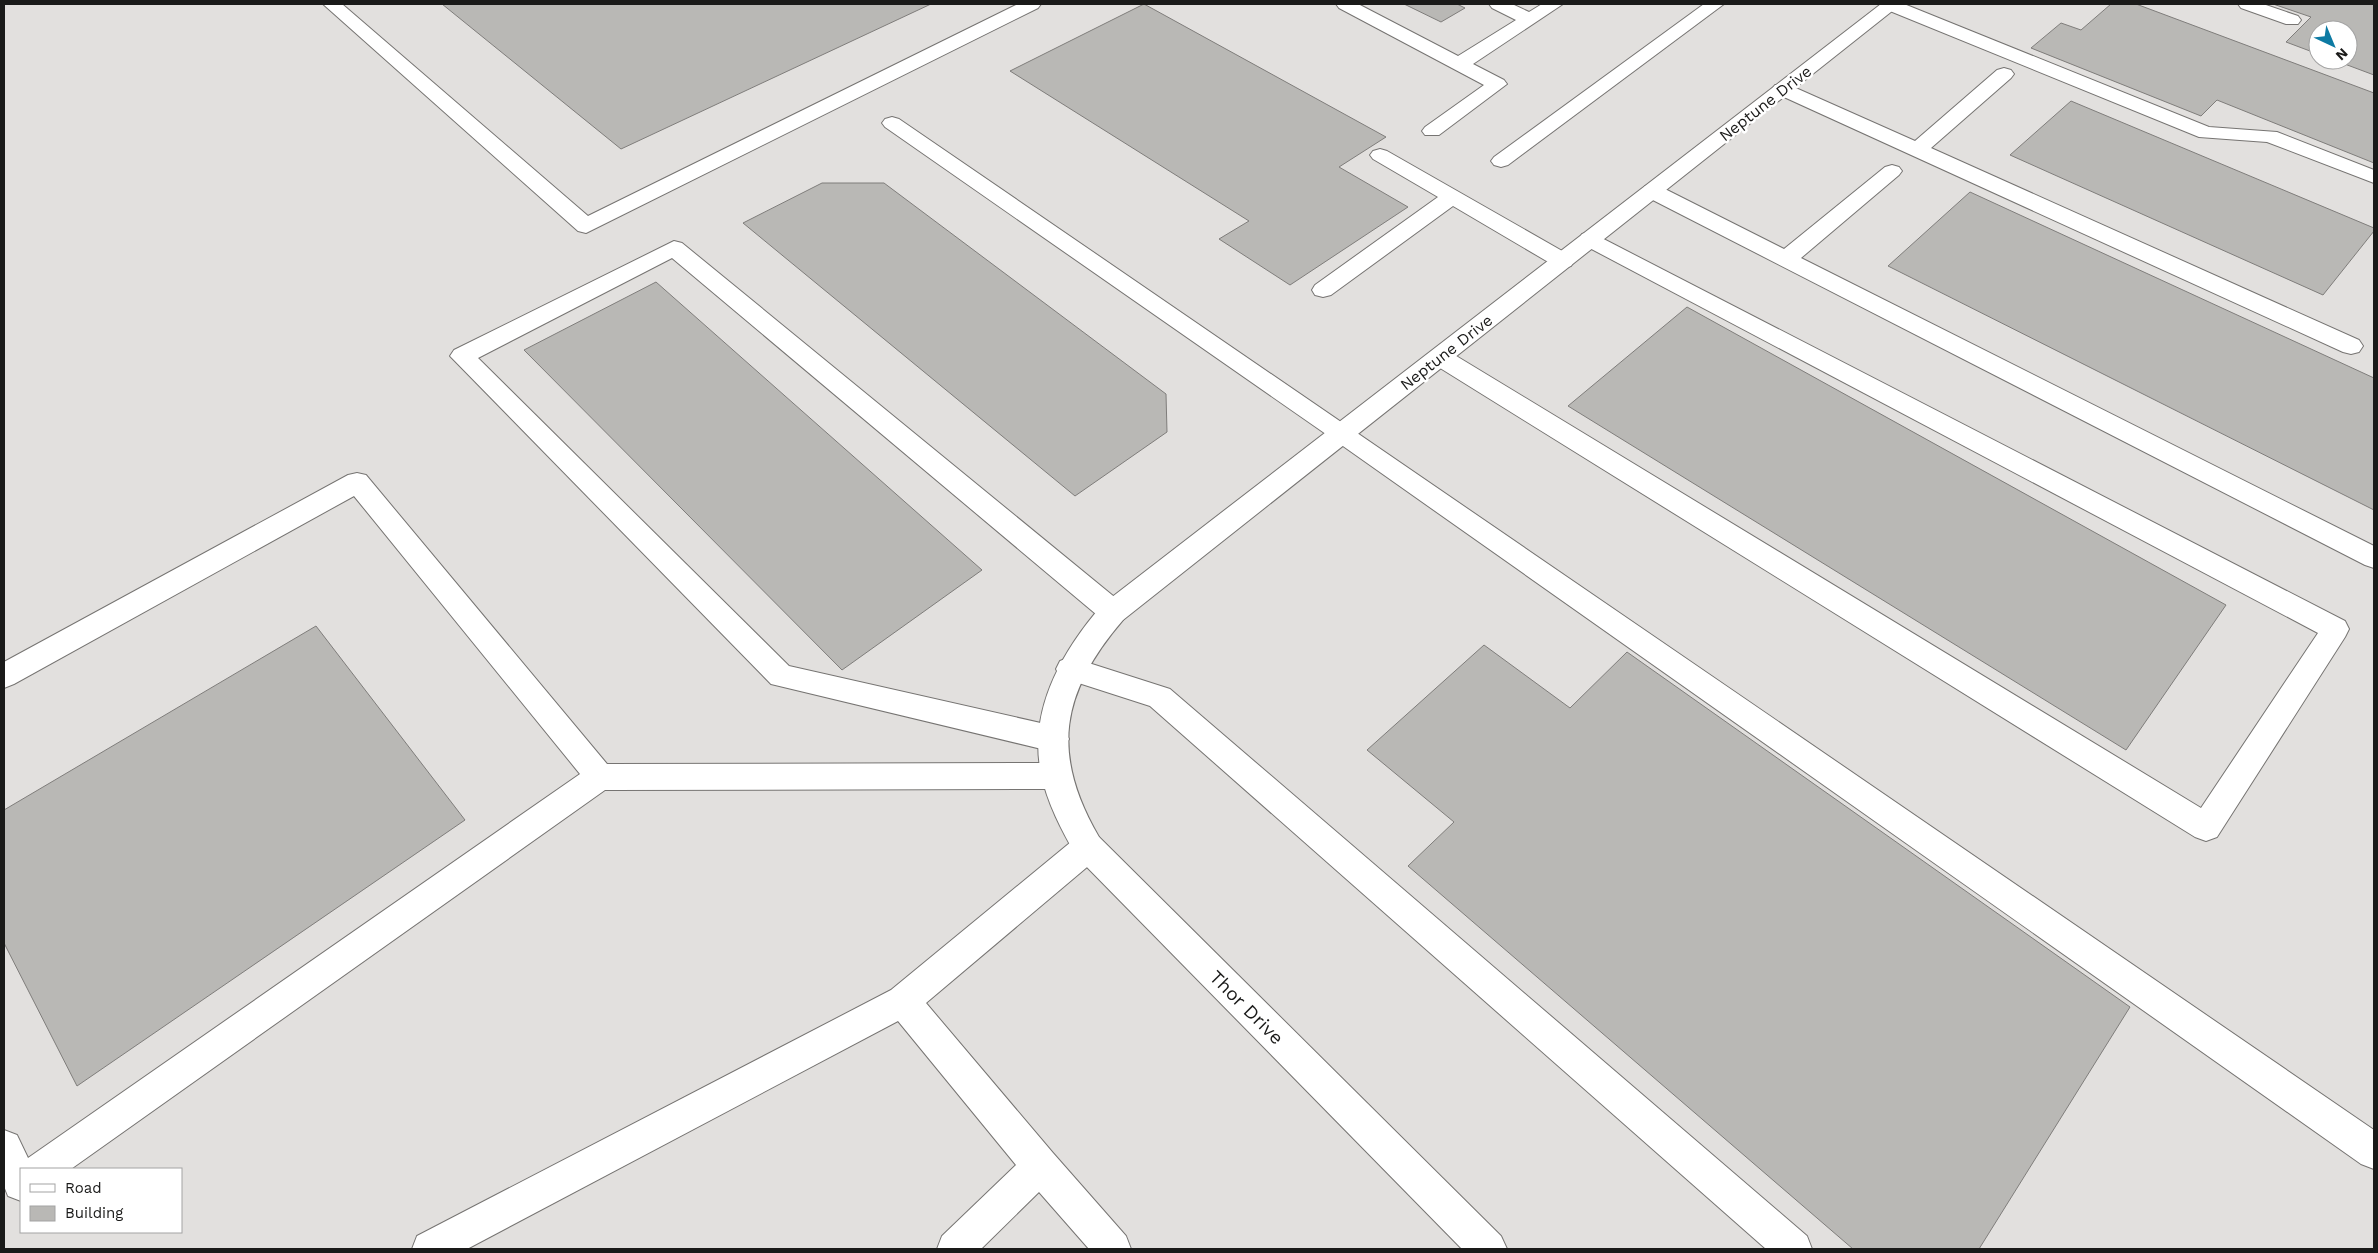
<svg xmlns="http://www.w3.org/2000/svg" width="2378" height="1253" font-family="'Work Sans',sans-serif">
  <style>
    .building { fill: #b9b8b5; stroke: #7f7d7b }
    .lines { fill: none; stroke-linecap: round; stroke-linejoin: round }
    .service-casing { stroke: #767472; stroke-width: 2 }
    .minor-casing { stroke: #767472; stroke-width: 2 }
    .service { fill: #fff; fill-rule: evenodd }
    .minor { fill: #fff; fill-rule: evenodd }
    .labels { text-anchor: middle; stroke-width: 5; stroke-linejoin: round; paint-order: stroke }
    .street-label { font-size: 16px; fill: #1a1a19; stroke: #fff }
    .near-street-label { font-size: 19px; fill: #1a1a19; stroke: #fff }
  </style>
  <rect width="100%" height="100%" fill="#e2e0de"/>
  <g class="building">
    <polygon points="442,4 931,4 621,149"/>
    <polygon points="1144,4 1386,137 1339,167 1408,207 1290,285 1219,239 1249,221 1010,71"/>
    <polygon points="1404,4 1457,4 1465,8 1441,22"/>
    <polygon points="2111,4 2136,4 2374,93 2374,163 2217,100 2201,116 2031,48 2061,23 2081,30"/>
    <polygon points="2273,4 2374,4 2374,75 2334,60 2348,60 2348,30 2318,30 2318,54 2286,42 2311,17"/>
    <polygon points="2071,101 2374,228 2374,231 2323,295 2010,155"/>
    <polygon points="822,183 884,183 1166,394 1167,432 1075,496 743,223"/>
    <polygon points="1970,192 2374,378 2374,510 1888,266"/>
    <polygon points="656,282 982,570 842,670 524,350"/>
    <polygon points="1687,307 2226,605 2126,750 1568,406"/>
    <polygon points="316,626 465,820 77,1086 4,943 4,810"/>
    <polygon points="1484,645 1570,708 1627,652 2130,1007 1979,1249 1853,1249 1408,866 1454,822 1367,750"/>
  </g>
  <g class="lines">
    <g class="service-casing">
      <g id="service">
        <polygon points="323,4 342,4 588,216 1018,4 1041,4 1038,8 586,233 578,231"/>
        <polygon points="1336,4 1358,4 1458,56 1516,20 1492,8 1489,4 1512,4 1529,12 1542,4 1563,4 1473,64 1504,80 1507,84 1439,135 1425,135 1422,131 1425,127 1484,85 1339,8"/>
        <polygon points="1704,4 1724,4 1508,165 1501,167 1494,165 1491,161 1494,157"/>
        <polygon points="1883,4 1904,4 2209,127 2277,132 2374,170 2374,183 2267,142 2199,137 1885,9"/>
        <polygon points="2238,4 2263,4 2298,16 2301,20 2298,24 2286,24 2241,8"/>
        <polygon points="2004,68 2011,70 2014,74 2011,78 1931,148 2359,340 2363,346 2359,352 2351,354 2343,352 1775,93 1772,89 1775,85 1789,85 1915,141 1997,70"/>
        <polygon points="892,117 899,119 2374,1130 2374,1169 2361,1164 1333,439 885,127 882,123 885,119"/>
        <polygon points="1380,149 1387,151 1571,256 1574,261 1571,266 1563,268 1555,266 1453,206 1331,295 1323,297 1315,295 1312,290 1315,285 1438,197 1373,159 1370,155 1373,151"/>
        <polygon points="1892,165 1899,167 1902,171 1899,175 1801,258 2374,546 2374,568 2365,565 1645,196 1642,191 1645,186 1652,185 1659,186 1784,249 1885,167"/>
        <polygon points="1590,232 2345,621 2349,629 2345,637 2217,837 2206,841 2195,837 1432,363 1428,357 1432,351 1440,349 1448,351 2201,808 2318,633 1582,244 1579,239 1582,234"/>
        <polygon points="674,241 682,243 1123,604 1127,612 1123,620 1113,623 1103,620 672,258 478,358 789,666 1054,726 1064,730 1069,739 1064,748 1054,752 771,684 450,356 454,350"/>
        <polygon points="357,473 366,475 607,764 1056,763 1067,767 1071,776 1067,785 1056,789 605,790 71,1169 21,1169 21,1201 8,1196 4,1186 4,1130 17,1135 28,1158 580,774 354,496 14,684 4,688 4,662 348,475"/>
        <polygon points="1070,657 1170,689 1807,1236 1812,1249 1766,1249 1150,706 1060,677 1056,669 1060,661"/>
        <polygon points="1088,833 1099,837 1103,847 1099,857 926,1003 1053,1153 1126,1236 1131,1249 1089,1249 1039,1192 981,1249 937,1249 942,1236 1016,1165 898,1021 467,1249 412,1249 417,1236 891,990 1077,837"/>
      </g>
    </g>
    <g class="minor-casing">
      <path id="minor" d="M1881 4H1901L1123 620C1061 692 1050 753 1099 837L1501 1236 1507 1249H1462L1077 857C1062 831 1047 803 1041 773 1028 709 1063 650 1103 604Z"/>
    </g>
    <use href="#service" class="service"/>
    <use href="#minor" class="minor"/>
  </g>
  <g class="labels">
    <g class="street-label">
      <text transform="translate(1765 103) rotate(-38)" y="6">Neptune Drive</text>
      <text transform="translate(1446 352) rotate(-38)" y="6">Neptune Drive</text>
    </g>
    <g class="near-street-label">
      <text transform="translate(1247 1007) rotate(45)" y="7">Thor Drive</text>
    </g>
  </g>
  <rect width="2378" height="1253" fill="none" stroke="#1a1a19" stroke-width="10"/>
  <rect x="20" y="1168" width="162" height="65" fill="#ffffff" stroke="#a3a3a3"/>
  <rect x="30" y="1184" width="25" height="8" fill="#ffffff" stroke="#a3a3a3"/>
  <text x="65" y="1193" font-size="15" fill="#1a1a19">Road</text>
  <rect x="30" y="1206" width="25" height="15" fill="#b9b8b5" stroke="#a3a3a3"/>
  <text x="65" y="1218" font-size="15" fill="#1a1a19">Building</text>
  <g transform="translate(2333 45) rotate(136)"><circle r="24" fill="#ffffff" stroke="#a3a3a3"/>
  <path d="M0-4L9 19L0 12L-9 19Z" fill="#0d7aa3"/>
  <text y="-8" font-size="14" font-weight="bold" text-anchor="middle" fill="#1a1a19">N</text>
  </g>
</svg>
